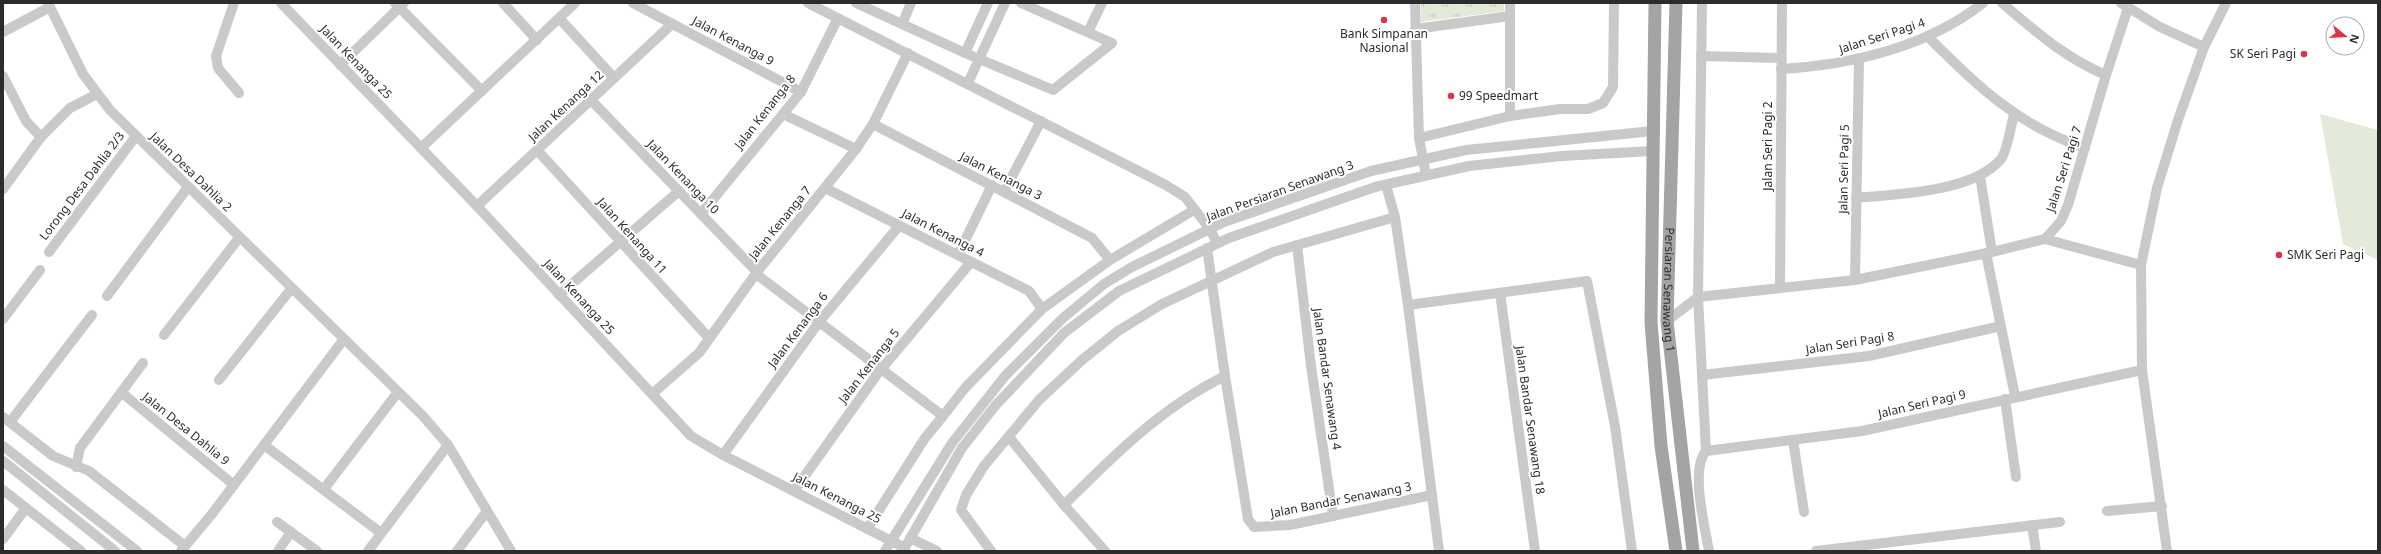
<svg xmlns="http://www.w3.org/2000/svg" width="2381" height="554" font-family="'Noto Sans',sans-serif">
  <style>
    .grass { fill: url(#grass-tufts) }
    .garden { fill: #e3eada }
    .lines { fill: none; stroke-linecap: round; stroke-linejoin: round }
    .minor { stroke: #c9c9c9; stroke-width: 10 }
    .major { stroke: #a4a4a4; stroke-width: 13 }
    .poi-dot { fill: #e13148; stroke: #fff; stroke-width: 1.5 }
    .labels { text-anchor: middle; stroke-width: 4; stroke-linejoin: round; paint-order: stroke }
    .poi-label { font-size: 12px; fill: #2c2c2c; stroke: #fff; text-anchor: start }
    .street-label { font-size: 12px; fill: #2c2c2c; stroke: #fff }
  </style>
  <defs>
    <pattern id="grass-tufts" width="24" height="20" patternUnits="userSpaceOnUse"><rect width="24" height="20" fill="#e3eada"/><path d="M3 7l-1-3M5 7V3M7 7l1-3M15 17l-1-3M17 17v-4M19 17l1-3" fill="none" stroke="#c3c9bb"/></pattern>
  </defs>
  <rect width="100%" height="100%" fill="#fff"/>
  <polygon class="grass" points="1421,3 1504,3 1504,11 1421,22"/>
  <polygon class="garden" points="2320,114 2378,130 2378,260 2343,244"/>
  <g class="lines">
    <g class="minor">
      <polyline points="48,3 83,74 110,110 423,416 448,445 511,551"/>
      <polyline points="234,3 216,56 218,68 239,93"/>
      <polyline points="281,3 477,206 691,436 723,455 905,548"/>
      <polyline points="395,3 482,91"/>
      <polyline points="503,3 537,40"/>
      <polyline points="633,3 801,92"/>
      <polyline points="808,3 1164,184 1185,197 1210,229 1217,243"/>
      <polyline points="856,3 965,53 1053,90 1112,43 1021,3"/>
      <polyline points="1415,3 1419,138 1426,175"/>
      <path d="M1702 3 1698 297 1706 451C1690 469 1705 527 1709 551"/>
      <path d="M2002 3C2035 31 2065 58 2106 75"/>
      <polyline points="2121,3 2160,27 2204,47"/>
      <polyline points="560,19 614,78"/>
      <polyline points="902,24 911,3"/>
      <polyline points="1415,29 1510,16"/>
      <polyline points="3,32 50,7"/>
      <polyline points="1088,32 1102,3"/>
      <path d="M1927 36C1977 85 2016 125 2085 148"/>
      <polyline points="965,53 988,3"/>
      <polyline points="1701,56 1781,58"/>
      <polyline points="340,65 404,3"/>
      <path d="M1781 69C1851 65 1927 47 1983 3"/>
      <polyline points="3,76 26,121 41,137"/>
      <polyline points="968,83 1005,3"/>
      <polyline points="591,100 757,272"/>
      <polyline points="783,114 856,149"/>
      <polyline points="1510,116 1510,3"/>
      <polyline points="873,124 1092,238 1110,260"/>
      <polyline points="1419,138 1510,116 1560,109 1588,109 1603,103 1613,87 1614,3"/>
      <polyline points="421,148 575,3"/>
      <polyline points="537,150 709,338"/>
      <polyline points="1980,176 1992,252"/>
      <polyline points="1386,185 1395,217 1408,305 1439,551"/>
      <polyline points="825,188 1029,291 1042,309"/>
      <polyline points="3,189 41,137 70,108 97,94"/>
      <polyline points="1004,192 1041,121"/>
      <path d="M1856 198C1897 194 1974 192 2001 159 2007 152 2011 125 2014 115"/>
      <polyline points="477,206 672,24"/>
      <polyline points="701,214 801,92 838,18"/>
      <polyline points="2045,239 2141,265"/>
      <polyline points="1297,245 1311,366 1333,516"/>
      <polyline points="1207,248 1225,376 1248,519 1254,527 1290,525 1432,495"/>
      <polyline points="49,252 136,136"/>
      <polyline points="1986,253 2015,396"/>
      <polyline points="958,255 992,185"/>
      <polyline points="756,274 943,416"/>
      <polyline points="1855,280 1859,58"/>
      <polyline points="1780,288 1782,3"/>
      <polyline points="1500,293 1535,551"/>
      <polyline points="559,295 679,191"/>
      <polyline points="107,296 188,187"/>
      <polyline points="1408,305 1587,281 1615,426 1632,551"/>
      <polyline points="3,319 40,270"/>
      <polyline points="1667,321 1698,297 1855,280 1992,252 2045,239 2061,221 2068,205 2106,75 2128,8"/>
      <polyline points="164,335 239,238"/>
      <polyline points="1702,375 1869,356 2001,326"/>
      <polyline points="219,380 291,289"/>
      <polyline points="121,392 234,485"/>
      <polyline points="652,394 699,353 757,272 856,149 873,124 908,53"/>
      <polyline points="2005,399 2016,477"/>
      <polyline points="3,417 53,456 89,471 185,546"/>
      <polyline points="10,422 92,315"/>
      <polyline points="1009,437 1064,505 1105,551"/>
      <polyline points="1793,440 1804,512"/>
      <polyline points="264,445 381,533"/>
      <polyline points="3,446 137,551"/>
      <polyline points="1706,451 1862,431 2142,370"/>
      <polyline points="723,455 819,322 899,226"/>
      <polyline points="3,461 115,551"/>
      <polyline points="76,467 80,448 143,363"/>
      <polyline points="324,489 398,392"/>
      <polyline points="3,490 81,551"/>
      <polyline points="794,491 878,373 971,262"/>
      <path d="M1064 505C1113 456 1162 407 1225 376"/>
      <polyline points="2107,511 2162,506"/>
      <polyline points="277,522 317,551"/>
      <polyline points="2032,525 2036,551"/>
      <polyline points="867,529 925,438 943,416 965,388 1042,309 1110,260 1194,210"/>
      <polyline points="910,538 937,551"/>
      <polyline points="3,539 26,508"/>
      <polyline points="181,551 212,514 344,339"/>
      <polyline points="278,551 291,532"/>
      <polyline points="368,551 448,445"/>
      <polyline points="457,551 487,511"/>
      <polyline points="885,551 952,443 1005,376 1063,318 1104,284 1132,267 1224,222 1371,171 1466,150 1653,131"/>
      <polyline points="903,551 962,448 995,406 1064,333 1119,291 1229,238 1375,187 1469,166 1562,156 1653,151"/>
      <polyline points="991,551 961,510 966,495 984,466 1039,400 1082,360 1118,331 1162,304 1273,252 1395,217"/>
      <polyline points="1816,551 2060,522"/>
      <polyline points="2167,551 2142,370 2141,265 2157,188 2178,120 2204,47 2226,3"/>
    </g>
    <g class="major">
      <polyline points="1655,3 1651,322 1661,446 1676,551"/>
      <path id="s1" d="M1676 3 1667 321 1693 551"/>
    </g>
  </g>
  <g class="poi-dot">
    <circle cx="1384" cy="20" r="4"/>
    <circle cx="2304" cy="54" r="4"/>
    <circle cx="1451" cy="96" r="4"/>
    <circle cx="2279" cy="255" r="4"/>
  </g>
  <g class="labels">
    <g class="poi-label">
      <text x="1384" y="38" text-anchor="middle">Bank Simpanan<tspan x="1384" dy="14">Nasional</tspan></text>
      <text x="2296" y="58" text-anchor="end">SK Seri Pagi</text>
      <text x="1459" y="100">99 Speedmart</text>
      <text x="2287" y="259">SMK Seri Pagi</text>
    </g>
    <g class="street-label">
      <text transform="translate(1882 36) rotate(-18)" y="4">Jalan Seri Pagi 4</text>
      <text transform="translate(733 41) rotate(28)" y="4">Jalan Kenanga 9</text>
      <text transform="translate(356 62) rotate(46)" y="4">Jalan Kenanga 25</text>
      <text transform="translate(566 106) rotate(-43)" y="4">Jalan Kenanga 12</text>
      <text transform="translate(765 112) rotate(-52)" y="4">Jalan Kenanga 8</text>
      <text transform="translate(1768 146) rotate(-90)" y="4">Jalan Seri Pagi 2</text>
      <text transform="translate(1844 169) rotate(-89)" y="4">Jalan Seri Pagi 5</text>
      <text transform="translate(2064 169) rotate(-72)" y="4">Jalan Seri Pagi 7</text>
      <text transform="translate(191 172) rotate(44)" y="4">Jalan Desa Dahlia 2</text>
      <text transform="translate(1001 176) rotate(27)" y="4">Jalan Kenanga 3</text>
      <text transform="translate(683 177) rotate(46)" y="4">Jalan Kenanga 10</text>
      <text transform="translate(82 186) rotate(-53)" y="4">Lorong Desa Dahlia 2/3</text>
      <text transform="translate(1280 191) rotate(-20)" y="4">Jalan Persiaran Senawang 3</text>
      <text transform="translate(780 223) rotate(-51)" y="4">Jalan Kenanga 7</text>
      <text transform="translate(943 233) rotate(27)" y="4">Jalan Kenanga 4</text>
      <text transform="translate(632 236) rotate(48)" y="4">Jalan Kenanga 11</text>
      <text dy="4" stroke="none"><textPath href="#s1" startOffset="287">Persiaran Senawang 1</textPath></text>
      <text transform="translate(579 297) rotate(47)" y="4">Jalan Kenanga 25</text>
      <text transform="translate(798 330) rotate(-53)" y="4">Jalan Kenanga 6</text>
      <text transform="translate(1850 343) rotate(-9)" y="4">Jalan Seri Pagi 8</text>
      <text transform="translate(869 366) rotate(-52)" y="4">Jalan Kenanga 5</text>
      <text transform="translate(1327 379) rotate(82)" y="4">Jalan Bandar Senawang 4</text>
      <text transform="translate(1922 404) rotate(-13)" y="4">Jalan Seri Pagi 9</text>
      <text transform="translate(1530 420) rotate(82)" y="4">Jalan Bandar Senawang 18</text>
      <text transform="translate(186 429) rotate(39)" y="4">Jalan Desa Dahlia 9</text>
      <text transform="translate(837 498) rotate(27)" y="4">Jalan Kenanga 25</text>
      <text transform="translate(1341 500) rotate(-11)" y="4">Jalan Bandar Senawang 3</text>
    </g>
  </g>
  <rect width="2381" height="554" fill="none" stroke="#2c2c2c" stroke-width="8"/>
  <g transform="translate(2345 36) rotate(108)"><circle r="19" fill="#ffffff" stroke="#ababab"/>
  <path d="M0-3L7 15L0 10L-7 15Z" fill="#e13148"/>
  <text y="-6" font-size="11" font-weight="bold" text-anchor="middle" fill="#2c2c2c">N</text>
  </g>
</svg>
